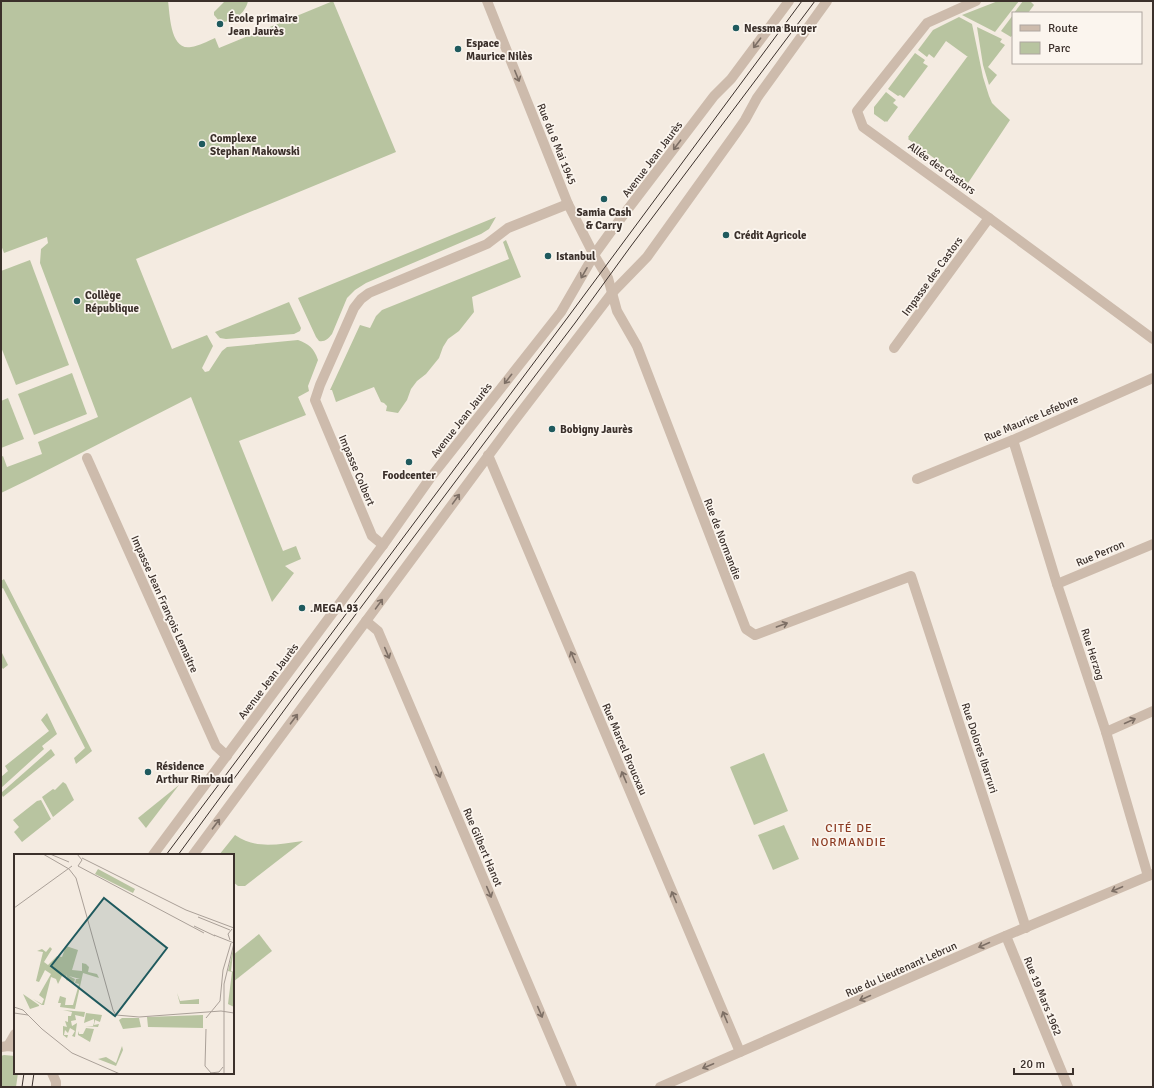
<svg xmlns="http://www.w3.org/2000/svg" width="1154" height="1088" font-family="Signika,sans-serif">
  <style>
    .green { fill: #b8c4a0 }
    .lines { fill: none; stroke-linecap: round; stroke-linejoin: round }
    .minor { stroke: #cdbbac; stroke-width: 10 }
    .tertiary { stroke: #cdbbac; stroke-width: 10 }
    .tram { stroke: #3b302b; stroke-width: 1 }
    .oneway { stroke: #7d6f65 }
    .poi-dot { fill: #1f5a5e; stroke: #fbf5ee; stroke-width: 1.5 }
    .labels { text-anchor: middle; stroke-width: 3.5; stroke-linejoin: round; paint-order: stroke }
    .poi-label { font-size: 11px; font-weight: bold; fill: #3b302b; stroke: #fbf5ee; text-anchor: start }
    .street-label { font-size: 11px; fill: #3b302b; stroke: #fbf5ee }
    .neighbourhood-label { font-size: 12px; letter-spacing: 1px; fill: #8c3b22; stroke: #fbf5ee }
    .inset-road { fill: none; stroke: #aaa098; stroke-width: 1 }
    .view { fill: #1f5a5e; fill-opacity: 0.15; stroke: #1f5a5e; stroke-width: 2 }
    .inset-edge { fill: none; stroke: #3b302b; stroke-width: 2 }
  </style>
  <rect width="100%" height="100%" fill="#f4ebe1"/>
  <g class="green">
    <path d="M1 1H168C170 14 170 51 191 47 199 46 208 41 215 38L219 48 333 1 396 152 136 259 172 349 207 335 213 346 202 368 205 372 209 371 222 351 227 347 298 340C309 344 314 348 318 360L308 386 309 391 298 397 306 415 239 441 283 551 296 546 301 559 285 566 294 573 272 602 191 397 30 479 1 493V457L3 456 7 467 42 454 38 442 98 417 40 263 41 249 48 243 47 237 4 253 1 245Z"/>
    <path d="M225 1H248C245 14 233 22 220 22L214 15V12Z"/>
    <polygon points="998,1 1019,1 995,32 962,15"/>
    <polygon points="1023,1 1030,1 1034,5 1028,13 1014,13"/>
    <polygon points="1013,15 1013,34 1011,37 1001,31"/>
    <polygon points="959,17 972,24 983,77 989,96 992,103 996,107 1010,120 968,183 908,139 909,138 908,137 967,57 968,57 946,41 934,58 929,54 927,57 918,50 933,30"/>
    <polygon points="977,27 1002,39 1000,42 1005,45 988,67 997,75 989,85 983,65"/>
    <polygon points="915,53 925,60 923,63 928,66 904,98 900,95 898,96 888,89"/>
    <polygon points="886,92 896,100 893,103 898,107 887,122 886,121 885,122 874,114 874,107"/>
    <path d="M496 217 489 229 481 234 366 283 355 290 347 298 332 334C328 339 325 342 319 341L316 337 298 298Z"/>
    <polygon points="506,240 521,277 472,297 474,312 459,331 448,339 443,347 439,358 426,374 417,381 411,389 407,400 398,413 386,411 387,406 384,403 381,402 374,387 336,402 332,390 330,390 360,325 370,328 376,316 382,310 509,259 503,242"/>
    <polygon points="30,260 69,365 16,385 1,347 1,271"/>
    <polygon points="289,302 301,328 300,331 294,334 226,339 220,338 215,332"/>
    <polygon points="72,373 87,414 34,435 18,394"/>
    <polygon points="8,398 24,439 1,448 1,401"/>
    <polygon points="4,579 92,751 76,764 74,758 85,748 3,588 1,589 1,581"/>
    <polygon points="1,651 8,665 3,669 1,666"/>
    <polygon points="47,713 57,734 42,746 44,749 1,788 1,777 8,771 5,766 49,731 41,720"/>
    <polygon points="51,749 55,755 3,797 1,793"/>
    <polygon points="764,753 788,811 754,825 730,767"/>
    <polygon points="63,782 66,784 74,800 53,817 42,797 53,789 55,790"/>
    <polygon points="179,785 146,828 138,818"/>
    <polygon points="37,801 41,800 51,819 22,842 14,832 19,827 13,820"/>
    <polygon points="784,825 799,859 773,870 758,835"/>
    <path d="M235 835C257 850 278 844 303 841L245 886H238L233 882V855H219Z"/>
    <polygon points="259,934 272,951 233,982 233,955"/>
    <polygon points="4,1055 15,1056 15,1073 18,1073 16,1087 1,1087 1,1056"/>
  </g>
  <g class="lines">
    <g class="minor">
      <polyline points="487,1 568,204 594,255 608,278 617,311 637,346 746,629 755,635 911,576 1026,928"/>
      <polyline points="976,1 927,23 857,111 863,127 989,218 1153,339"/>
      <polyline points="894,348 989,218"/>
      <polyline points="1013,440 1057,584 1106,732 1148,876"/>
      <polyline points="488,455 740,1052"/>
      <polyline points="87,458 216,746 227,756"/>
      <polyline points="917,479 1013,440 1153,378"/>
      <polyline points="383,545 372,536 315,400 320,385 354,308 361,299 369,293 487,244 508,228 568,204"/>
      <polyline points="1057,584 1153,544"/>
      <polyline points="366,621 378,631 572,1087"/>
      <polyline points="1106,732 1153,711"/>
      <polyline points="1006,936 1068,1087"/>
      <polyline points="660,1087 991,942 1153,874"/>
    </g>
    <g class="tertiary">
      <polyline points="153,855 383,545 431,477 561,312 594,255 612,230 714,96 731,79 789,1"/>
      <polyline points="193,855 511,425 612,293 647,257 736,133 745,120 757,98 827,1"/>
      <polyline points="8,1046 15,1034"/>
      <polyline points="1,1047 8,1046 15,1047"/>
      <polyline points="52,1073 56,1082 56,1087"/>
    </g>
    <g class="tram">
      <polyline points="166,855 568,317 802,1"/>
      <polyline points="178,855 299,690 485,442 575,323 631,246 815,1"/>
      <polyline points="22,1087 24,1073"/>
      <polyline points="32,1087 34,1073"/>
    </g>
  </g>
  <defs><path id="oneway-shaft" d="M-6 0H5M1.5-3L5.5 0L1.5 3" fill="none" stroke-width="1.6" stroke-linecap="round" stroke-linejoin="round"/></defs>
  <g class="oneway">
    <use href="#oneway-shaft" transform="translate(757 43) rotate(127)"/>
    <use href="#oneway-shaft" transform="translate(517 76) rotate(68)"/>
    <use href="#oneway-shaft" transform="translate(677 145) rotate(127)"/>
    <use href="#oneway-shaft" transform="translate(584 273) rotate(120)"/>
    <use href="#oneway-shaft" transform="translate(508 379) rotate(128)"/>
    <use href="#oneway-shaft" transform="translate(456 499) rotate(-54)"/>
    <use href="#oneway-shaft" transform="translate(379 604) rotate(-54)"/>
    <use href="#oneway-shaft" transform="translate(782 625) rotate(-20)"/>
    <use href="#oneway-shaft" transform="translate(387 653) rotate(67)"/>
    <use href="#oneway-shaft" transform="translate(573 657) rotate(-113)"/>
    <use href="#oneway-shaft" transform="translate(294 719) rotate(-53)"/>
    <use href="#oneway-shaft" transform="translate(1130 721) rotate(-24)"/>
    <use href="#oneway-shaft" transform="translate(438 772) rotate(67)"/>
    <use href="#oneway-shaft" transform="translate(624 777) rotate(-113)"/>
    <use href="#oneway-shaft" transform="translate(216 824) rotate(-53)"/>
    <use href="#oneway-shaft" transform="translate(1117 889) rotate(157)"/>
    <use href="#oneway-shaft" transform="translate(489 892) rotate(67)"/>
    <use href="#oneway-shaft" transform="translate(674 897) rotate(-113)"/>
    <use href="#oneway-shaft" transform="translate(984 945) rotate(156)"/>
    <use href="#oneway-shaft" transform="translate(865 998) rotate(156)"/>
    <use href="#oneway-shaft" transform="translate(540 1012) rotate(67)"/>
    <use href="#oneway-shaft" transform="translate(725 1017) rotate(-113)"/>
    <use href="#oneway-shaft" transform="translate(708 1066) rotate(157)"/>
  </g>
  <g class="poi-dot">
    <circle cx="220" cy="24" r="4"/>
    <circle cx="736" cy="28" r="4"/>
    <circle cx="458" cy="49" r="4"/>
    <circle cx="202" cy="144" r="4"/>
    <circle cx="604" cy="199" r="4"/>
    <circle cx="726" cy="235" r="4"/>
    <circle cx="548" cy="256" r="4"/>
    <circle cx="77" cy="301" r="4"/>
    <circle cx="552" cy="429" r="4"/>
    <circle cx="409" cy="462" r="4"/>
    <circle cx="302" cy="608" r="4"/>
    <circle cx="148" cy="772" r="4"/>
  </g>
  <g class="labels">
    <g class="poi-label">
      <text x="228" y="22">École primaire<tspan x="228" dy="13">Jean Jaurès</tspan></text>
      <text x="744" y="32">Nessma Burger</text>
      <text x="466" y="47">Espace<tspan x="466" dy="13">Maurice Nilès</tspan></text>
      <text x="210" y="142">Complexe<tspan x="210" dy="13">Stephan Makowski</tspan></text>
      <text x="604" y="216" text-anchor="middle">Samia Cash<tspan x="604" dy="13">&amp; Carry</tspan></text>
      <text x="734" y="239">Crédit Agricole</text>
      <text x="556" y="260">Istanbul</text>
      <text x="85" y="299">Collège<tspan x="85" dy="13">République</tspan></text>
      <text x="560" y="433">Bobigny Jaurès</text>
      <text x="409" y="479" text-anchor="middle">Foodcenter</text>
      <text x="310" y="612">.MEGA.93</text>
      <text x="156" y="770">Résidence<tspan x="156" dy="13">Arthur Rimbaud</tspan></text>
    </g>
    <g class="street-label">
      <text transform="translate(557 144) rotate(68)" y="4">Rue du 8 Mai 1945</text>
      <text transform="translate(652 159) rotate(-53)" y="4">Avenue Jean Jaurès</text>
      <text transform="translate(942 168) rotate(36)" y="4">Allée des Castors</text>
      <text transform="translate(932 276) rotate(-54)" y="4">Impasse des Castors</text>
      <text transform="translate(1031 418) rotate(-23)" y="4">Rue Maurice Lefebvre</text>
      <text transform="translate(461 420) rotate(-52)" y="4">Avenue Jean Jaurès</text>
      <text transform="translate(357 470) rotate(67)" y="4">Impasse Colbert</text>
      <text transform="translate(723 539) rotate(69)" y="4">Rue de Normandie</text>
      <text transform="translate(1100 553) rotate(-23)" y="4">Rue Perron</text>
      <text transform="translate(165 604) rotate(66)" y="4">Impasse Jean François Lemaitre</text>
      <text transform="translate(1093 654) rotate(72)" y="4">Rue Herzog</text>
      <text transform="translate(268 681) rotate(-53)" y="4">Avenue Jean Jaurès</text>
      <text transform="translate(980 748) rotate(72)" y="4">Rue Dolores Ibarruri</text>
      <text transform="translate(625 749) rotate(67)" y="4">Rue Marcel Broucxau</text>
      <text transform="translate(483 847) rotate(67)" y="4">Rue Gilbert Hanot</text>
      <text transform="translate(901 969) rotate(-24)" y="4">Rue du Lieutenant Lebrun</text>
      <text transform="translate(1043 996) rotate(68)" y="4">Rue 19 Mars 1962</text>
    </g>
    <g class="neighbourhood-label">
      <text x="849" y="832">CITÉ DE<tspan x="849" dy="14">NORMANDIE</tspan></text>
    </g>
  </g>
  <g transform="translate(14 854)">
    <rect width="220" height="220" fill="#f4ebe1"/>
    <path d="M84 15 121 35 119 39 81 20ZM220 91 217 117 220 118V153L214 150 218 118 214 117ZM52 92 64 96 58 116 68 117V109L72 110 75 113 74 118 83 120 85 124 69 119 61 155 46 153 47 149H44L46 142 52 144 51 151H59L65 130 61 129 62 125H66L55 122 61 125 60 129 52 126 53 120 52 123 48 122 44 130 42 125 37 123 30 151H28L19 145 28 150 30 145 25 141 37 120 31 116 25 128 22 127 29 98 23 97 28 95 32 98 36 93 38 95 30 108 34 111 43 102 48 103ZM163 139 166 147 185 145V150H166ZM9 140 25 151V152L16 155ZM49 156 71 158 70 163 61 161 62 166 57 167 58 172 63 169 61 183 58 182 61 177 56 174 54 179 51 176 50 181H54L53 184 49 181V172L53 173 51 167 54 168V162H57L58 158ZM72 159 88 161 86 168 81 166 80 171 85 170 84 173 71 172H79L80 169V165L70 169ZM189 161V174L134 173 133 163ZM108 164H125L127 173 109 175 105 166ZM72 174 80 175 76 188 64 181V177L65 180H69ZM108 192 109 196 102 212 84 205 92 203 102 209Z" fill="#b8c4a0"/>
    <path class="inset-road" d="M29 0 55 15 62 24 99 156 102 161 125 163 207 157 220 159M36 0 55 8M63 0 68 6 64 12M68 4 172 56 220 74M64 12 190 79M0 54 58 12M184 63 216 76M180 72 201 82M200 81 220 89M216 86 214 80 218 75M0 153 9 156 28 175 58 199 106 220M0 159 14 161M192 164 206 147 209 116 217 89M192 175 191 212 198 220M196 219 205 218 209 213M210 220V130L220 89"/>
    <path class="view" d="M90 44 153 94 101 162 37 112Z"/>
    <rect width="220" height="220" class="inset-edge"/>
  </g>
  <rect width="1154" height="1088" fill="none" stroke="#3b302b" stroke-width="4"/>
  <rect x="1012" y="12" width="130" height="52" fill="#fbf5ee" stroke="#aea6a0"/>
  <rect x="1020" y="25" width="20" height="6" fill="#cdbbac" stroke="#aea6a0"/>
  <text x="1048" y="32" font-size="12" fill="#3b302b">Route</text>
  <rect x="1020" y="42" width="20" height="12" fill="#b8c4a0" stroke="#aea6a0"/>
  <text x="1048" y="52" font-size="12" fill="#3b302b">Parc</text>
  <path d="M1014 1068v6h59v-6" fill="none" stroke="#3b302b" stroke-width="2"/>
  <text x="1020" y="1068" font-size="12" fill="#3b302b" stroke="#fbf5ee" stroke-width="3" paint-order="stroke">20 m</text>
</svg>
